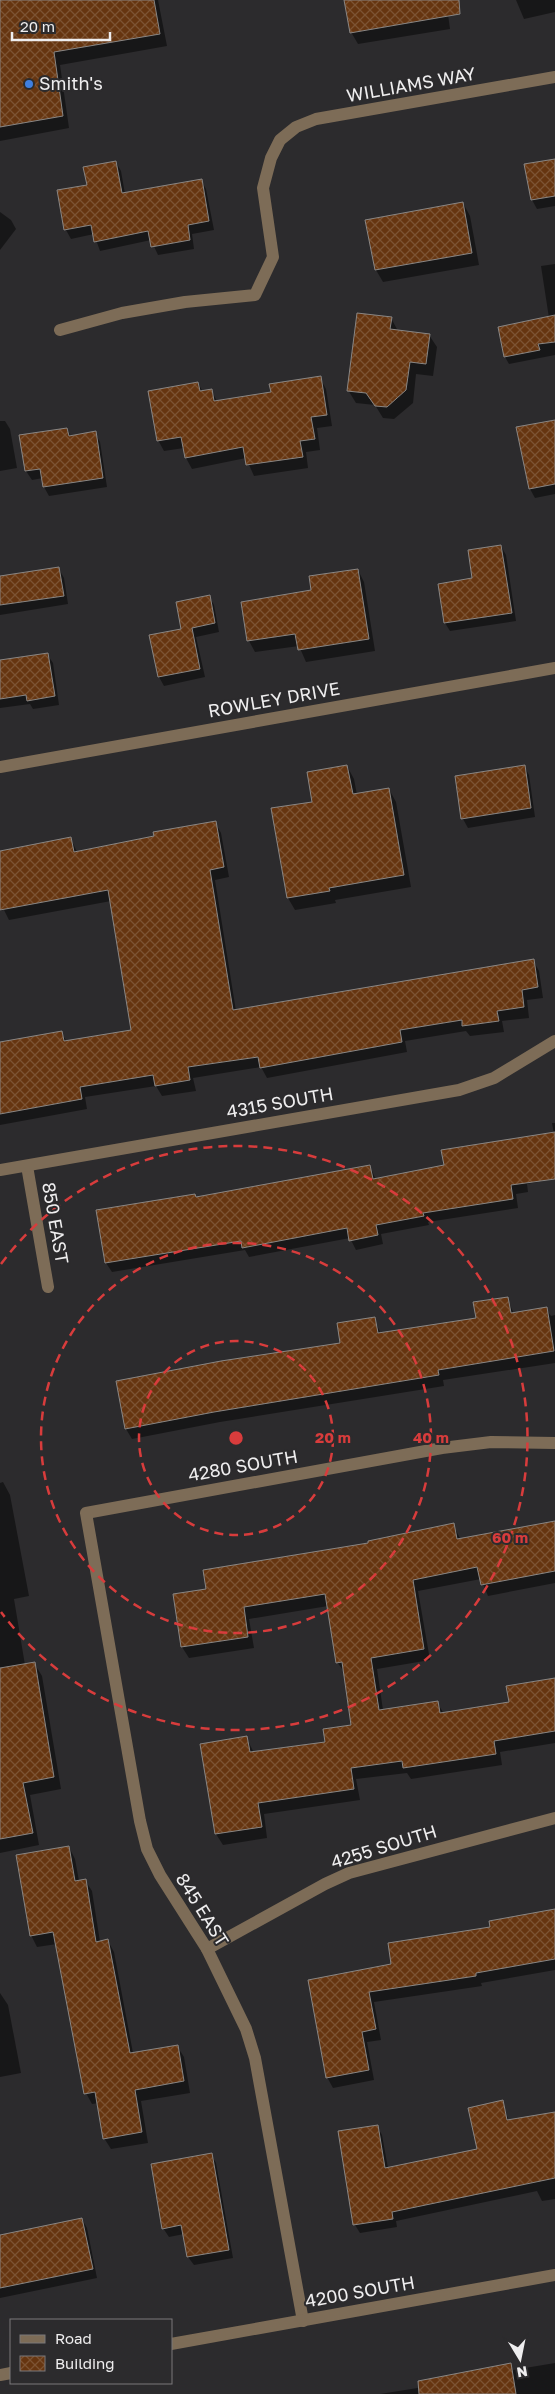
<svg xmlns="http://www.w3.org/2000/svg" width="555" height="2394" font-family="'Golos Text',sans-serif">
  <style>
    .shadow { fill: #0007 }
    .building { fill: url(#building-cross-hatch); stroke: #898684 }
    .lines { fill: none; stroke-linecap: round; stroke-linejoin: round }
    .street { stroke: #7d6c57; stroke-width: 12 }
    .ring { fill: none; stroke: #d83c3c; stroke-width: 2.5; stroke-dasharray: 9 6 }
    .shop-dot { fill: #3f7fe0; stroke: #2c2b2d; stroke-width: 2 }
    .labels { text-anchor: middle; stroke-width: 4; stroke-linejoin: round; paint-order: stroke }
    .poi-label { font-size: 18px; fill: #efeeef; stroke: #2c2b2d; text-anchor: start }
    .street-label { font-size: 18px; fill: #efeeef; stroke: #2c2b2d }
    .centre { fill: #d83c3c; stroke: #2c2b2d; stroke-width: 2.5 }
    .ring-label { font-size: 15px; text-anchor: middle; font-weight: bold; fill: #d83c3c; stroke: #2c2b2d; stroke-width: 4; stroke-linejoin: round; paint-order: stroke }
  </style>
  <defs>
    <pattern id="building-cross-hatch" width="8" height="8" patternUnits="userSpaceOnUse" patternTransform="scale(1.25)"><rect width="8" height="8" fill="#663510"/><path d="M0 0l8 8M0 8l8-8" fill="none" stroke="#7c5333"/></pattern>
  </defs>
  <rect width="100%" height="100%" fill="#2c2b2d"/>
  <g class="shadow">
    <polygon points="0,0 158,0 167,46 60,65 69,128 0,141"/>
    <polygon points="345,0 446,0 450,29 358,44 351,32"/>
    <polygon points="516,0 555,0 555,12 524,19"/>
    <polygon points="555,160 555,206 537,209 532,200 526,165"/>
    <polygon points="116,162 121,171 125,194 201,180 206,189 214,230 192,234 194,249 158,255 151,240 100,251 94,234 71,239 66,230 58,191 88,186"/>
    <polygon points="463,203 470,216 479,265 383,282 376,270"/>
    <polygon points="0,212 11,220 16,229 0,250"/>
    <polygon points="555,264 555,355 509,364 505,357 549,318 541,266"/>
    <polygon points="391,318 398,331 429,335 437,347 433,376 416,374 413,403 394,419 383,418 375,405 356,403 348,390"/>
    <polygon points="320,378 326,389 332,426 317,428 320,450 306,452 308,468 254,476 246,458 192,469 186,458 184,448 164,451 158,440 198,383 203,392 211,390 217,401 272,393"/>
    <polygon points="0,421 5,421 10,429 17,468 0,471"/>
    <polygon points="555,421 555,494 535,498 530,489 518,428"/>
    <polygon points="67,429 71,436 95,433 100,442 107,487 49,496 44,487 43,478 32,480 26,471"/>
    <polygon points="501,546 506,555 516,621 450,631 445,623 474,579"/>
    <polygon points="59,569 64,578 68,604 0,615 0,578"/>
    <polygon points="358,570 364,582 375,651 306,662 299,646 255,652 249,641 313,591"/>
    <polygon points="209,596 214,605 219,632 196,637 205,677 164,686 159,677 183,630"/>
    <polygon points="47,654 53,663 59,705 33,709 30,704 0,708 0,661"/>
    <polygon points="347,766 354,779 357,795 389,789 396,802 411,887 335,900 336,903 295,910 288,898 313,803"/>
    <polygon points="524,766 529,775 535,817 468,828 463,819"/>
    <polygon points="215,822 221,833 229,877 215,880 236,1011 533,960 539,971 543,998 527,1000 529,1018 502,1021 504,1032 470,1036 466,1031 405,1041 407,1052 267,1078 261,1067 193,1078 196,1091 162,1096 156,1086 85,1097 87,1109 0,1125 0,1043 61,1032 67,1042 132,1031 111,901 9,920 4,910 0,911 0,852 71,839 77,852 155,837"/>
    <polygon points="552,1123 555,1123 555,1179 527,1184 528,1192 516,1194 518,1208 428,1222 429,1225 381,1234 383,1244 356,1250 350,1238 249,1257 245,1250 112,1272 106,1263 98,1211 197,1198 370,1166 376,1180 445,1166 554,1134"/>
    <polygon points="507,1298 514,1314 546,1309 551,1316 555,1315 555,1363 443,1380 444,1386 220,1422 132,1439 126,1429 118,1382 341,1344 374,1319 381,1334 478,1319"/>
    <polygon points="3,1482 10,1495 29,1596 14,1599 25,1665 34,1663 42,1676 61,1789 30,1795 39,1845 0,1853 0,1483"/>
    <polygon points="555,1522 555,1583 488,1596 481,1579 418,1591 430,1660 377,1669 383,1710 437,1702 444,1714 511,1703 555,1679 555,1743 500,1752 502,1765 411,1779 407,1773 356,1779 360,1800 264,1814 267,1838 223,1845 216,1834 202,1745 246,1737 254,1753 326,1743 353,1726 345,1673 337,1662 328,1606 249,1619 254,1648 189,1658 182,1647 174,1595 207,1590 369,1544 453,1525 461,1540"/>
    <polygon points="69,1847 75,1859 79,1881 85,1880 92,1891 100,1942 108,1941 114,1952 133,2053 177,2046 184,2057 190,2093 141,2101 148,2143 111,2149 104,2138 99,2103 92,2104 86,2093 57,1944 37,1947 31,1935"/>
    <polygon points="555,1910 555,1970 481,1983 482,1986 374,2002 381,2040 367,2042 374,2080 333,2088 327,2077 309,1981 393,1965 492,1928"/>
    <polygon points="0,1993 8,2005 21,2073 0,2077"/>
    <polygon points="502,2102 509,2121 555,2113 555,2199 542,2201 537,2191 396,2221 397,2227 360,2233 355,2225 377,2126 382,2135 388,2168 478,2150"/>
    <polygon points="211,2154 216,2163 233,2258 194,2265 188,2257 184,2234 169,2237 163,2228"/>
    <polygon points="82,2219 87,2228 97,2278 0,2298 0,2236"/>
    <polygon points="555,2363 555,2394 380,2394 455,2382 510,2365 513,2370"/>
  </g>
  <g class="building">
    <polygon points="0,0 154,0 160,34 54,52 63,116 0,127"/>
    <polygon points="344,0 459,0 460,14 350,33"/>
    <polygon points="555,159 555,196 531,200 524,164"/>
    <polygon points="116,161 122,193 202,179 209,221 188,225 190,240 151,247 148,231 94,242 91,225 64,230 57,190 87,185 83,167"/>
    <polygon points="463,202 472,253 375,270 365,220"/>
    <polygon points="357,313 392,317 390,329 430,334 426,364 410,362 406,390 387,407 375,406 366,393 347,391"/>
    <polygon points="555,315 555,342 538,344 540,350 504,357 498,327"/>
    <polygon points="321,376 327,415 311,417 315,439 300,441 303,457 246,465 243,447 185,458 181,437 157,441 148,391 198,382 200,391 212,389 214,401 271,392 269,384"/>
    <polygon points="555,420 555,484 529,489 516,427"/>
    <polygon points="67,428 69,436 96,431 103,478 43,487 40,469 25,471 19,435"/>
    <polygon points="501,545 512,613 444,623 438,584 472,578 468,550"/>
    <polygon points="59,567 64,596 0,605 0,576"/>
    <polygon points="358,569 369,639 298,650 295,634 247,641 241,602 311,590 309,576"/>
    <polygon points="210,595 215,623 192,628 200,669 158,677 149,635 181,629 176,602"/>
    <polygon points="48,653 55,696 27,701 26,695 0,699 0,660"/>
    <polygon points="347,765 353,794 389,788 404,875 329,888 330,891 287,898 271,808 312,802 307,772"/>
    <polygon points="525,765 531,808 461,819 455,776"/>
    <polygon points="216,821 224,867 210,870 233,1010 534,959 538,987 522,990 524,1007 497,1011 499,1021 462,1026 462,1020 400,1030 402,1042 260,1068 258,1057 188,1067 190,1080 155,1086 153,1075 80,1087 82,1099 0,1114 0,1042 62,1031 64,1041 131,1030 108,890 0,910 0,851 71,837 74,852 154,836 153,832"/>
    <polygon points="555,1132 555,1179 511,1185 513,1199 423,1213 424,1216 376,1225 378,1235 349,1241 347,1228 242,1248 241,1241 105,1263 96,1210 195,1194 196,1197 370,1165 373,1179 444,1165 441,1150"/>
    <polygon points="508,1297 511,1313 547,1307 554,1351 438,1370 439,1375 214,1412 125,1429 116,1381 221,1361 340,1343 337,1323 375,1317 378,1333 476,1318 473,1302"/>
    <polygon points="555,1521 555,1571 481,1585 477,1567 413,1580 424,1649 371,1658 379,1710 438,1701 440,1713 509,1702 506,1686 555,1678 555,1731 494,1741 496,1754 403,1768 402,1761 351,1768 354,1789 258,1803 262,1827 215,1834 200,1744 247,1736 250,1752 325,1742 323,1729 351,1725 342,1662 336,1663 325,1594 244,1607 248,1637 181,1647 173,1594 206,1589 203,1570 368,1543 368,1541 454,1523 457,1539"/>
    <polygon points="35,1662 54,1777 23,1783 33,1833 0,1839 0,1668"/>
    <polygon points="69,1846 75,1881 86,1879 96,1942 108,1939 130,2053 178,2045 184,2081 135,2090 142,2132 103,2139 95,2092 84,2094 53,1932 30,1936 16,1855"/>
    <polygon points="555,1909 555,1959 476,1973 476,1976 369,1992 376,2029 362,2032 369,2070 326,2078 308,1980 391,1964 388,1943 490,1927 489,1921"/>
    <polygon points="503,2100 507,2120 555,2112 555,2178 392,2212 393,2219 353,2225 338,2131 378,2125 385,2168 477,2149 468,2108"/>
    <polygon points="212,2153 229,2250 187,2257 181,2225 162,2229 151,2164"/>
    <polygon points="82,2218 93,2269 0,2288 0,2235"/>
    <polygon points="511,2363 516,2394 419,2394 418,2381"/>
  </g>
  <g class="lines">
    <g class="street">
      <polyline points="60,330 122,313 185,302 255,295 273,257 263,188 271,158 280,140 296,127 316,119 555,77"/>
      <polyline points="0,767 555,668"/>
      <polyline points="27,1166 48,1287"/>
      <polyline points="0,1170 459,1090 494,1078 555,1041"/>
      <polyline points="207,1949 325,1884 349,1873 555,1818"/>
      <polyline points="303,2321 255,2058 246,2029 207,1949 160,1875 147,1849 140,1821 86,1513 442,1448 491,1442 555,1443"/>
      <polyline points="171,2344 555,2275"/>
      <polyline points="0,2375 11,2373"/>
    </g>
  </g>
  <g class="ring">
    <circle cx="236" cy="1438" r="97"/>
    <circle cx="236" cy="1438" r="195"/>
    <path d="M1 1264A292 292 0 1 1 1 1612"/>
  </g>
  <circle class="shop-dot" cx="29" cy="84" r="5"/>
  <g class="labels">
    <g class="poi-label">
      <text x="39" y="90">Smith's</text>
    </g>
    <g class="street-label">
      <text transform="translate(411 85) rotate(-10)" y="6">WILLIAMS WAY</text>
      <text transform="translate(274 700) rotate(-10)" y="6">ROWLEY DRIVE</text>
      <text transform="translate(280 1103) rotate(-10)" y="6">4315 SOUTH</text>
      <text transform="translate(55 1223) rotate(80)" y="6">850 EAST</text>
      <text transform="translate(243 1466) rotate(-10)" y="6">4280 SOUTH</text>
      <text transform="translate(384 1847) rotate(-17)" y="6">4255 SOUTH</text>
      <text transform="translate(202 1910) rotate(58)" y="6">845 EAST</text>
      <text transform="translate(360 2292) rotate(-10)" y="6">4200 SOUTH</text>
    </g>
  </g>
  <circle cx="236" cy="1438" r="8" class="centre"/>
  <g class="ring-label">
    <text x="333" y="1443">20 m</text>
    <text x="431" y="1443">40 m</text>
    <text x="510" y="1543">60 m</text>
  </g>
  <rect x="10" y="2319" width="162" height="65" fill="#2c2b2d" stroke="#7a797b"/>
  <rect x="20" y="2335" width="25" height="8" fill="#7d6c57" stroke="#7a797b"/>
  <text x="55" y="2344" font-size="15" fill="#efeeef">Road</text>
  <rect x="20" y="2356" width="25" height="15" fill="url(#building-cross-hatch)" stroke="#7a797b"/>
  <text x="55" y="2369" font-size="15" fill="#efeeef">Building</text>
  <g transform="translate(520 2359) rotate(170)" stroke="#2c2b2d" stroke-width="4" paint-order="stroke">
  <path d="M0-4L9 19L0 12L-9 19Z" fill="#efeeef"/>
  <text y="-8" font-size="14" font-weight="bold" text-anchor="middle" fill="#efeeef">N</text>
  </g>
  <path d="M12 32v8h98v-8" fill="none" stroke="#efeeef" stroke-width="2.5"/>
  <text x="20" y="32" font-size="15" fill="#efeeef" stroke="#2c2b2d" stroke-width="4" paint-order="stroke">20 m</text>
</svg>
